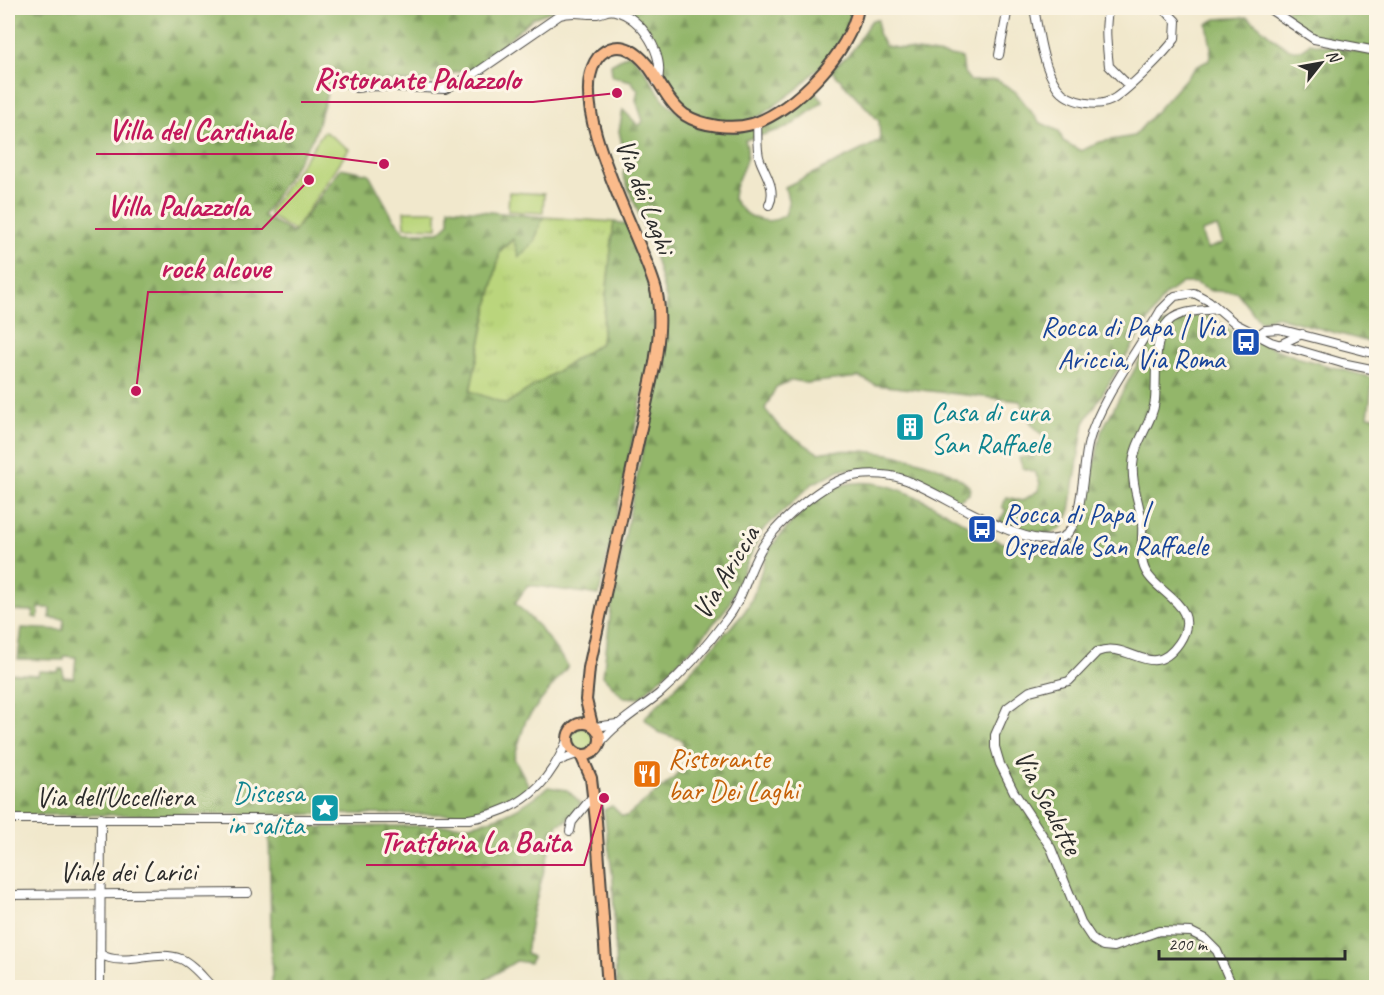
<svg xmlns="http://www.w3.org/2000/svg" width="1384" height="995" font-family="Caveat,sans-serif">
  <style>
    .grass { fill: url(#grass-tufts); stroke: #728053; stroke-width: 1.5 }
    .forest { fill: url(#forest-firs); stroke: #5f704b; stroke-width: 1.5; fill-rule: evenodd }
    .garden { fill: #bad57b; stroke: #728053; stroke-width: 1.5 }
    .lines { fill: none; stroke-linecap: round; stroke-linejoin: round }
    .minor-casing { stroke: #494743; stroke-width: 10 }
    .major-casing { stroke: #494743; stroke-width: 14 }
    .minor { stroke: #fff; stroke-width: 8 }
    .major { stroke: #fabb8b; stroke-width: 10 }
    .labels { text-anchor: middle; stroke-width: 6; stroke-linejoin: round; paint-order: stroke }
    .street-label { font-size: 28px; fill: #2b2b2b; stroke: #fcf5e5 }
    .transit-label { font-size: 28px; fill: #164399; stroke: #fcf5e5; text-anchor: end }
    .culture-label { font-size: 28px; fill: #0d838f; stroke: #fcf5e5; text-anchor: start }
    .food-label { font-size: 28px; fill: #c56008; stroke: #fcf5e5; text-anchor: start }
    .leader { fill: none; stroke: #c2185b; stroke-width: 2 }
    .callout-dot { fill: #c2185b; stroke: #fcf5e5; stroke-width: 2 }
    .callout-label { font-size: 30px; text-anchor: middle; font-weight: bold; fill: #c2185b; stroke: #fcf5e5; stroke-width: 6; stroke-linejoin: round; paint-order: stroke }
  </style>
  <defs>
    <pattern id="grass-tufts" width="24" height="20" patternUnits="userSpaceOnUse" patternTransform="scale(1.5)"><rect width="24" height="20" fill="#bad57b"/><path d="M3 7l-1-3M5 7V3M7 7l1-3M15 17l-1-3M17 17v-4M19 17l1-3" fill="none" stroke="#a0b76a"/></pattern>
    <pattern id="forest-firs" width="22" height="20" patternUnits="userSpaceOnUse" patternTransform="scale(1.5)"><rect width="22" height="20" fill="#93b66b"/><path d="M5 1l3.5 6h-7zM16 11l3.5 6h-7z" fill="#789458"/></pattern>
  </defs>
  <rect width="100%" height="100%" fill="#fcf5e5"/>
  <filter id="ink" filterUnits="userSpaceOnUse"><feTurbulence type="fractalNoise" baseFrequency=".0167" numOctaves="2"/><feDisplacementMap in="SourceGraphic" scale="12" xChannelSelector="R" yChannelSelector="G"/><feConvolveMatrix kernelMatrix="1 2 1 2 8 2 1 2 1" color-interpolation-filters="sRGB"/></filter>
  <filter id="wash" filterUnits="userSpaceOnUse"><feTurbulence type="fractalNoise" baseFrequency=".008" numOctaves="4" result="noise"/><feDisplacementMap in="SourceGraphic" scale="24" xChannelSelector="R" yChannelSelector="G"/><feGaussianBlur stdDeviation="1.35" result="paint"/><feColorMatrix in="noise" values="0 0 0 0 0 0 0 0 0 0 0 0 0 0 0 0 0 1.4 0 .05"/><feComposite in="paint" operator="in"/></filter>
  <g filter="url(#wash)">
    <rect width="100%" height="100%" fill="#f1e8cc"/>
    <g class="grass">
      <polygon points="543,217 614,222 601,343 506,404 470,392 500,251 514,239 519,256 534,242"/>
      <circle cx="584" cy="739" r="13"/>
    </g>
    <g class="forest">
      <path d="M8 8H559L533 18 472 70 455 72 436 83 361 80 342 73 331 81 314 136 263 216 293 233 341 168 369 174 392 216 405 232H439L449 223V208L543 217 534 242 519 257 513 239 500 251 470 391 506 404 601 343 614 222 628 224C644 270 659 295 653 346L599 595 528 585 515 603 539 627 568 666 526 720 514 758 530 788C510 802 494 810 469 814L8 815V673L38 675 39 671 58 672 59 669H63V677L74 678 76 657 64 656V660L18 659 22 628 63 630 64 619 50 618V608H39L38 618 33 617V611L8 610Z"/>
      <polygon points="626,8 853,8 855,10 836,51 797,89 762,115 746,121 729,121 715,120 685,110 669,87 650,30"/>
      <path d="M1289 8H1376V49C1352 44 1295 38 1284 13Z"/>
      <path d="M1247 17C1265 26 1292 67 1310 43L1376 55V344L1275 316 1260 322 1237 292 1211 291 1195 283H1182L1164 296 1084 423 1070 510 1063 526 1053 533 1044 534 999 522 1006 510 1002 507 1007 497 1022 501 1038 491 1040 483 1035 472 1023 468 1019 458 1035 455 1043 447 1044 437 1031 423 1020 401 876 385 859 377 808 383 792 380 776 387 765 409 781 429 818 453C859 445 939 457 970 487L969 494 956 502 924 482 889 471 841 469 812 484 761 532 728 606 694 647 639 698 623 697 603 676 612 600 658 374 667 302 651 243 623 175 626 162 619 131 623 110 639 126 643 121 636 100 638 90 631 81 612 76 611 64 629 54C648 67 654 93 671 107 700 132 739 140 773 121 791 111 806 92 821 78 831 68 847 59 855 47 861 38 864 29 872 20H878V33L885 46 962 58 964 72 970 81 997 80 1016 92 1039 122 1059 131 1063 141 1081 151 1100 142 1134 136 1196 67 1209 60 1211 48 1207 24 1216 19ZM832 71 879 121 880 141 785 187 789 204 785 215C766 228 745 217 733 199 733 177 754 162 745 140L789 127 819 105 823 101 813 90ZM1217 227 1223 243 1207 249 1201 232Z"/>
      <path d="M1191 316 1211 317 1235 333 1296 357 1373 378 1368 416 1376 417V987H616L613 880 604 810 612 806 622 816H627L675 777 686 760 682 740 658 732 644 718C670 694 693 669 717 642 726 631 739 621 747 608 757 593 760 570 768 553 775 538 813 499 827 491 915 446 1008 597 1079 540L1101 432 1158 326Z"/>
      <path d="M548 787 567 790 581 803 567 821 558 824 553 835 531 920 526 954 532 957 530 963 516 961 487 979 482 987H272L269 828 469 825C501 819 524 807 548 787Z"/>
    </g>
    <g class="garden">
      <polygon points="324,131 349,149 294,231 270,216 269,211"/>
      <polygon points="509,192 544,194 543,213 508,211"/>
      <polygon points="404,211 437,211 437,228 405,227"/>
    </g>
  </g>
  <g filter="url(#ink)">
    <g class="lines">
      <g class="minor-casing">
        <g id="minor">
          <path d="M1034 8C1039 33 1042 65 1057 87 1068 103 1100 109 1115 98 1131 87 1164 54 1175 39L1176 21 1163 8"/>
          <path d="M1109 8C1104 26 1107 47 1109 66L1128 85"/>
          <polyline points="1268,8 1314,39 1376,51"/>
          <polyline points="999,55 1008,8"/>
          <path d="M344 82 356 88 374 86 445 89 473 75 560 15C574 10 584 15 597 14 604 13 608 9 615 11 641 16 667 57 657 82"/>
          <path d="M757 122C758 134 756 150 760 160 765 174 777 189 769 205"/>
          <path d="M1217 309C1202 311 1181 310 1169 321 1152 337 1157 379 1155 400 1153 423 1134 441 1133 465 1131 484 1140 504 1142 523 1143 537 1140 550 1143 564 1150 594 1206 603 1179 643 1151 683 1130 639 1097 652L1069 681 1030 691 1007 708 995 735V747L1000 764 1014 792 1051 848 1081 922 1093 940 1103 946 1114 947 1159 931 1191 932 1205 939 1217 951 1233 988"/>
          <polyline points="1257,336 1265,330 1279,329 1376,354"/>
          <polyline points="1279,345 1302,334"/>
          <polyline points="595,727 617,724"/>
          <path d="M600 743C616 723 639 710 659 694 684 672 706 647 726 620 743 599 747 574 760 551 773 526 818 487 845 478 863 473 886 473 903 479 939 490 1032 558 1066 535 1084 518 1082 466 1089 441 1099 402 1140 347 1161 310L1175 296 1194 293 1209 301 1236 324 1271 342 1342 363 1376 370"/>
          <polyline points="560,760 577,754"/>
          <path d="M8 819H469C521 811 549 786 568 738"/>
          <polyline points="570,831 572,822 593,796"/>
          <polyline points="8,895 248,893"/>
          <path d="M100 954C125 969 156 948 181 959 193 964 203 978 213 988"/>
          <polyline points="100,988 101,818"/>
        </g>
      </g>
      <g class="major-casing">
        <g id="major">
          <circle cx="584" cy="739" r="16"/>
          <path d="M592 725 586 700 589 668 655 363C659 338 662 315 656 290 642 236 567 113 595 62 602 49 617 43 630 50 655 63 662 99 685 115 702 126 732 130 752 124 795 111 851 51 858 8"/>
          <polyline points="581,755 591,778 596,821 608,988"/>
        </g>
      </g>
      <use href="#minor" class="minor"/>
      <use href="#major" class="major"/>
    </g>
  </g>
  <defs>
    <g id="bus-square" transform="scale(1.5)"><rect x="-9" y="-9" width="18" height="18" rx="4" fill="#1a4fb4" stroke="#fcf5e5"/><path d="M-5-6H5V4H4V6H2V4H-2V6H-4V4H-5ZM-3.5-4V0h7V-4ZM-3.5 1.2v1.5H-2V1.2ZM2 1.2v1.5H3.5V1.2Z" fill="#fff"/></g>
    <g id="building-square" transform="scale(1.5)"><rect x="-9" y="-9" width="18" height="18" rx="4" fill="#0f9aa8" stroke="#fcf5e5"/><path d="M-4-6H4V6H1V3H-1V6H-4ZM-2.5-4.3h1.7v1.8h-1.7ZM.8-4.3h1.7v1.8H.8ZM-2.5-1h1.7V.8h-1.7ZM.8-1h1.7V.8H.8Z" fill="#fff"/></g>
    <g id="restaurant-square" transform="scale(1.5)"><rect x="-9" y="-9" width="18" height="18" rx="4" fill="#e8710a" stroke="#fcf5e5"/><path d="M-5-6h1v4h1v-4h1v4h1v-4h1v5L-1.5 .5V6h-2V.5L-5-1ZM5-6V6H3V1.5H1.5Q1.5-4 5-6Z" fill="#fff"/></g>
    <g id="sight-square" transform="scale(1.5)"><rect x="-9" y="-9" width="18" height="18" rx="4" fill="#0f9aa8" stroke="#fcf5e5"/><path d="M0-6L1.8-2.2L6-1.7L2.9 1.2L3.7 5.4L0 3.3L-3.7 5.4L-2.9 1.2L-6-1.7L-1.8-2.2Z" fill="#fff"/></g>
  </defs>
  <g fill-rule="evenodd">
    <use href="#bus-square" x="1246" y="342"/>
    <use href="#building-square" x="910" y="427"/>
    <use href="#bus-square" x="982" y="529"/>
    <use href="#restaurant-square" x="647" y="774"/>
    <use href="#sight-square" x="325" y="808"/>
  </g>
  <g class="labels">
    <g class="street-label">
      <text transform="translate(646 196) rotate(69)" y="10">Via dei Laghi</text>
      <text transform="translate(725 572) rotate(-59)" y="10">Via Ariccia</text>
      <text x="115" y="806">Via dell'Uccelliera</text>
      <text transform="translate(1049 802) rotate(62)" y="10">Via Scalette</text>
      <text x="128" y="881">Viale dei Larici</text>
    </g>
    <g class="transit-label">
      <text x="1225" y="336">Rocca di Papa | Via<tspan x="1225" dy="32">Ariccia, Via Roma</tspan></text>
      <text x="1003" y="523" text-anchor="start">Rocca di Papa |<tspan x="1003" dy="32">Ospedale San Raffaele</tspan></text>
    </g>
    <g class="culture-label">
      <text x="931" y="421">Casa di cura<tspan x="931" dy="32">San Raffaele</tspan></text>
      <text x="304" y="802" text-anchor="end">Discesa<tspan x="304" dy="32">in salita</tspan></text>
    </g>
    <g class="food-label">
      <text x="668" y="768">Ristorante<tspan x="668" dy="32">bar Dei Laghi</tspan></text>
    </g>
  </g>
  <path class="leader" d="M617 93L533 102H301M384 164L304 154H96M309 180L262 229H95M136 391L148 292H283M604 798L584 865H366"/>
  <g class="callout-dot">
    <circle cx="617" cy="93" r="6"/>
    <circle cx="384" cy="164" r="6"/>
    <circle cx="309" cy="180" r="6"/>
    <circle cx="136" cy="391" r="6"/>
    <circle cx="604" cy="798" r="6"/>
  </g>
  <g class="callout-label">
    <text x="417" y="89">Ristorante Palazzolo</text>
    <text x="200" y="140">Villa del Cardinale</text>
    <text x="178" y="216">Villa Palazzola</text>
    <text x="215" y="278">rock alcove</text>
    <text x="475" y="852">Trattoria La Baita</text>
  </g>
  <rect width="1384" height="995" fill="none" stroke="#fcf5e5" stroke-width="30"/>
  <g transform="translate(1321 63) rotate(59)" stroke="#fcf5e5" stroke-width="4.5" paint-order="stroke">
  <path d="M0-4.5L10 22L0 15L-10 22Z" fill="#2b2b2b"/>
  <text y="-9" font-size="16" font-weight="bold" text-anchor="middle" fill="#2b2b2b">N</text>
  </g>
  <path d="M1159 950v9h186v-9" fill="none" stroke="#2b2b2b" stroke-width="3"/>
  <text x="1168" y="950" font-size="18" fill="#2b2b2b" stroke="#fcf5e5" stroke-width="4.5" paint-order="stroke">200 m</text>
</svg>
